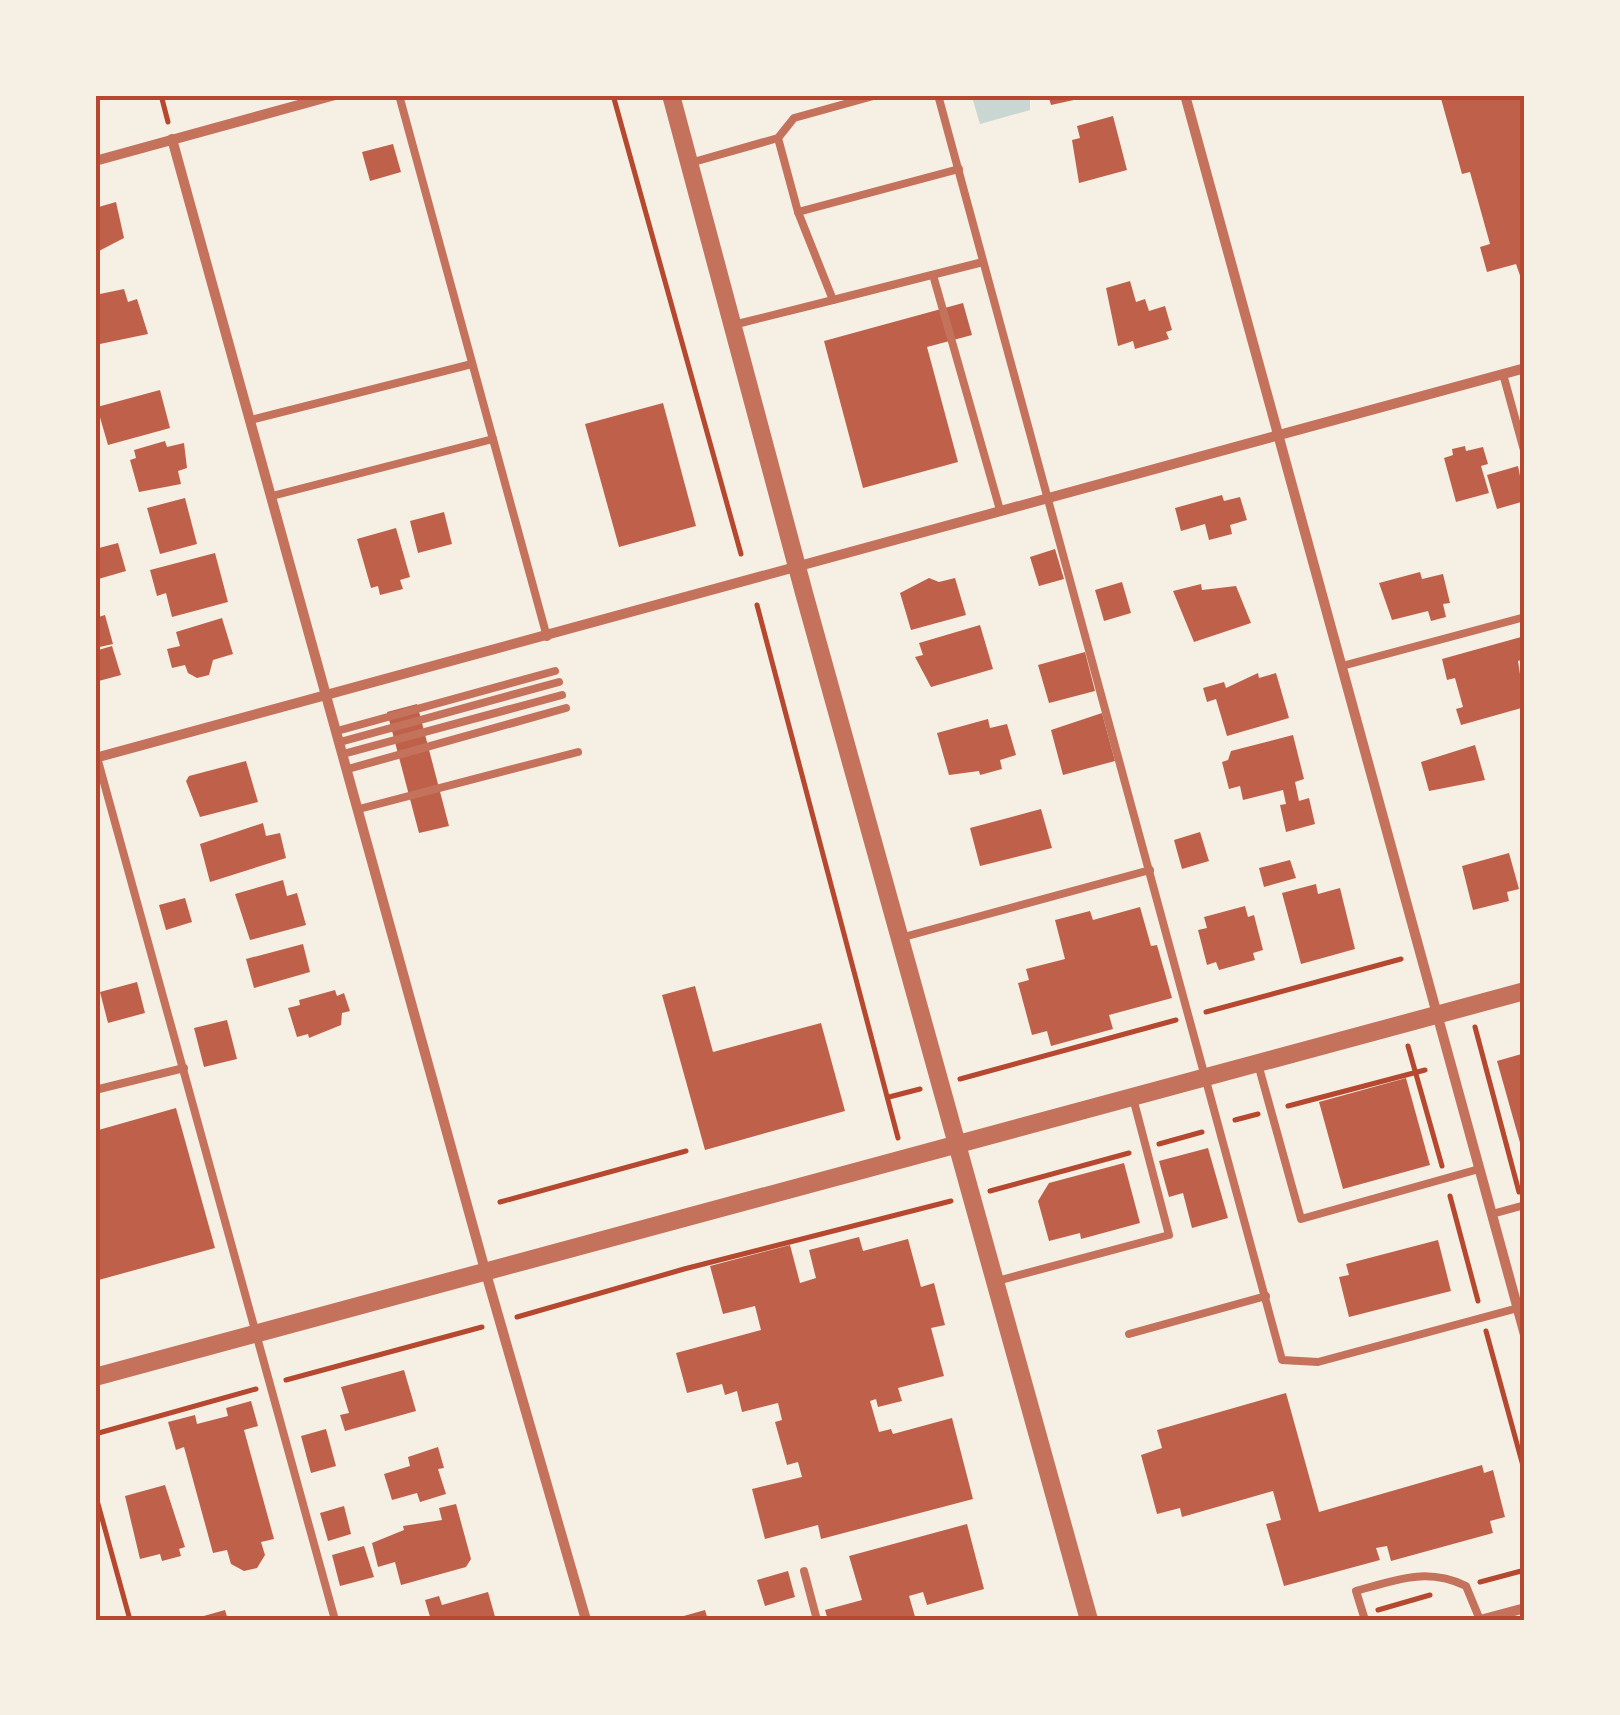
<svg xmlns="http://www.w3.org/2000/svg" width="1620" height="1715" font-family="Inter,sans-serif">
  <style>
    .water { fill: #c9d6d2 }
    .building { fill: #bf614a }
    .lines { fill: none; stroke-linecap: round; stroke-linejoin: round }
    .path { stroke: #b5482f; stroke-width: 5 }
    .service { stroke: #c5725c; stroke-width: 8 }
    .minor { stroke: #c5725c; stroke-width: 10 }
    .tertiary { stroke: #c5725c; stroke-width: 18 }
    .neatline { fill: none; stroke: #b5482f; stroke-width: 4 }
  </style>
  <rect width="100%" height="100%" fill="#f6efe4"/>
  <polygon class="water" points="981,95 1030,95 1030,110 980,124 972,97"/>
  <g class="building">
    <polygon points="1048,95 1091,95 1092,96 1051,105"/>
    <polygon points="1440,95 1525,95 1525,290 1516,264 1487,272 1480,247 1490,244 1470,172 1462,174"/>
    <polygon points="1113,116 1127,170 1079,183 1072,140 1080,138 1077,126"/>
    <polygon points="393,144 401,172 370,181 362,152"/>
    <polygon points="116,202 124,238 95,253 95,208"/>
    <polygon points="1130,281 1136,302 1145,299 1149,311 1165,306 1172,330 1166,332 1169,339 1135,349 1133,341 1118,346 1106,288"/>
    <polygon points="124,289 128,302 137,299 148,334 95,345 95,295"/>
    <polygon points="963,303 972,335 927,347 958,462 863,488 824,341"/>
    <polygon points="160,390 170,428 108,445 97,407"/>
    <polygon points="663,403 696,526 619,547 585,424"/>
    <polygon points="165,441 167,447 184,443 187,468 178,471 181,484 139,492 130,460 136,458 134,450"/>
    <polygon points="1465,446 1466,451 1483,447 1488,464 1481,466 1489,493 1456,502 1444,458 1453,455 1452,449"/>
    <polygon points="1518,466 1525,501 1497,509 1487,475"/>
    <polygon points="1222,495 1224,501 1240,497 1247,520 1230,525 1232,534 1209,540 1205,524 1181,531 1175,508"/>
    <polygon points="185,498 197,544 160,554 147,508"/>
    <polygon points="444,512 452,544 418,553 410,521"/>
    <polygon points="396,528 410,577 400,580 403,589 380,595 378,586 371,588 357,539"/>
    <polygon points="118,543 126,571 95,580 95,549"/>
    <polygon points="1055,549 1064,579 1039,586 1030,557"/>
    <polygon points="215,553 228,602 172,617 166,593 157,596 150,570"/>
    <polygon points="1420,572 1422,579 1443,574 1450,603 1443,604 1446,617 1431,621 1428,611 1392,620 1379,583"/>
    <polygon points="929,578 939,582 955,578 966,615 911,630 900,593"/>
    <polygon points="1122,582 1131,613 1104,621 1095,590"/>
    <polygon points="1201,584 1202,590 1236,586 1251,623 1194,642 1173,591"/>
    <polygon points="105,615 113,644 95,648 95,618"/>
    <polygon points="222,618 233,654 213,660 209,675 197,678 188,673 185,665 172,668 167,649 180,646 176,632"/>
    <polygon points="980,625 993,669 931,687 915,657 923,655 919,643"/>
    <polygon points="1521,637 1525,659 1518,661 1525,707 1461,725 1456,709 1463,707 1455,678 1447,680 1442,659"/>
    <polygon points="112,646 121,675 95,682 95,651"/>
    <polygon points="1085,652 1095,691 1049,703 1038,665"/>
    <polygon points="1258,673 1259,678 1276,673 1289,718 1227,736 1216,699 1207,702 1203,688 1224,682 1226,688"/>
    <polygon points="417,704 449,826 419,833 387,712"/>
    <polygon points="1102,713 1115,761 1063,775 1051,730"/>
    <polygon points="988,719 990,728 1007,724 1016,755 1000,760 1002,769 980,775 979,771 949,775 937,733"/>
    <polygon points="1293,735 1304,779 1295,782 1299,801 1309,798 1315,824 1286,832 1280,805 1286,804 1283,790 1243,800 1240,786 1229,789 1222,762 1228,760 1231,751"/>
    <polygon points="1475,745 1485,780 1429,791 1421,762"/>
    <polygon points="246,761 258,802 200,817 186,781 189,776"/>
    <polygon points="1041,809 1052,848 980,866 970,828"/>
    <polygon points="263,823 266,836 280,833 286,858 210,882 200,844"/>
    <polygon points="1200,832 1209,861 1182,869 1174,840"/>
    <polygon points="1509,853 1519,889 1507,892 1509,901 1473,910 1462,866"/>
    <polygon points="1290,860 1296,878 1264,887 1259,868"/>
    <polygon points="283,880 287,896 297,893 306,925 250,940 235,894"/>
    <polygon points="1316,884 1318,894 1340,888 1355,949 1301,964 1282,893"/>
    <polygon points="185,898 192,922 166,930 159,905"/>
    <polygon points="1245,906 1248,917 1254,915 1263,950 1253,953 1255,960 1219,970 1216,962 1207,965 1198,930 1207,928 1204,917"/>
    <polygon points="1140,907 1151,946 1157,945 1172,998 1109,1015 1113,1029 1051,1046 1047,1031 1032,1035 1018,983 1029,980 1026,969 1065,959 1055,920 1090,911 1093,920"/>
    <polygon points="303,944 310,972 254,988 246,959"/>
    <polygon points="137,982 145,1013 108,1023 100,992"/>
    <polygon points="695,986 713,1052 821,1023 845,1111 705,1150 662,995"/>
    <polygon points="335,990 337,996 344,993 350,1011 342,1013 341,1025 309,1038 308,1034 297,1037 288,1008 300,1005 299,1000"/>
    <polygon points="227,1020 237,1059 204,1067 194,1028"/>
    <polygon points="1525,1053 1525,1156 1524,1157 1497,1061"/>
    <polygon points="1406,1078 1430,1165 1343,1189 1319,1102"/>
    <polygon points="176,1108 215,1248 95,1281 95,1131"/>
    <polygon points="1208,1148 1228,1218 1192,1228 1183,1193 1169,1197 1159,1161"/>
    <polygon points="1124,1163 1140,1223 1081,1239 1080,1233 1049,1241 1038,1201 1049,1183"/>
    <polygon points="859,1237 863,1251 908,1239 921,1287 934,1283 945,1325 931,1328 944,1376 898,1388 902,1401 878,1407 876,1399 870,1401 879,1432 891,1429 893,1434 952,1418 973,1499 821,1539 818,1525 765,1539 752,1489 802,1477 798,1462 787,1465 775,1422 782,1420 778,1403 742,1412 737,1391 725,1395 722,1384 687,1393 676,1353 761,1330 755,1306 723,1314 710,1266 790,1245 800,1283 816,1278 809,1250"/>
    <polygon points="1438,1240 1451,1291 1349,1317 1339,1277 1349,1275 1346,1264"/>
    <polygon points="404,1370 416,1411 345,1431 340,1415 349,1413 341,1387"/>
    <polygon points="1286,1393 1319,1512 1482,1465 1484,1473 1493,1470 1505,1517 1490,1521 1493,1533 1391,1561 1387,1546 1376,1548 1380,1560 1284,1586 1266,1524 1281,1520 1273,1491 1182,1517 1180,1508 1157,1514 1141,1455 1162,1448 1157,1430"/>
    <polygon points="251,1401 258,1426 244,1430 274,1539 261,1542 265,1555 257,1568 244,1571 231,1564 227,1550 213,1553 184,1447 176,1450 168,1422 195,1415 197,1424 228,1416 226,1408"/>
    <polygon points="326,1429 336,1466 311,1473 301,1436"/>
    <polygon points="438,1447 444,1468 438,1469 446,1494 420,1502 417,1493 392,1500 384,1474 410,1466 408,1457"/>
    <polygon points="165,1485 185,1547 179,1549 181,1556 162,1561 160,1554 140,1559 125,1496"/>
    <polygon points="456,1504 471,1559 466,1567 401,1585 395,1562 378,1567 372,1543 404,1530 403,1526 442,1520 439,1508"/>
    <polygon points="344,1506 351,1534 328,1541 320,1513"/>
    <polygon points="967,1524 984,1589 927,1605 923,1592 909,1596 916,1620 828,1620 825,1610 862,1600 849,1556"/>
    <polygon points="364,1546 374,1577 340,1586 332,1555"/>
    <polygon points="788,1571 795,1597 765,1606 757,1580"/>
    <polygon points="488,1592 496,1620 431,1620 425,1600 439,1596 442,1605"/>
    <polygon points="225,1610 228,1620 193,1620 193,1619"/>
    <polygon points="705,1610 708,1620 673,1620 673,1619"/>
  </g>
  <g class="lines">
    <g class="path">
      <polyline points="161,95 168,122"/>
      <polyline points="613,95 741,554"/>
      <polyline points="757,605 898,1138"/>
      <polyline points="1206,1012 1401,959"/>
      <polyline points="1475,1027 1519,1192"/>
      <polyline points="1408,1046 1442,1166"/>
      <polyline points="960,1079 1176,1020"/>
      <polyline points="889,1097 920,1089"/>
      <polyline points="1288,1106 1425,1070"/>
      <polyline points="1235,1120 1258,1114"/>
      <polyline points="1159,1144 1202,1132"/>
      <polyline points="990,1191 1129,1153"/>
      <polyline points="1450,1196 1478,1301"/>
      <polyline points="500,1202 686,1151"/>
      <polyline points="517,1317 684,1269 951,1201"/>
      <polyline points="1486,1331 1525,1473"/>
      <polyline points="286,1380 482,1327"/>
      <polyline points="95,1434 256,1389"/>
      <polyline points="95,1493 130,1620"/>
      <polyline points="1480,1582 1525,1570"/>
      <polyline points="1378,1610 1430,1595"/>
    </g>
    <g class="service">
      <polyline points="399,95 547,637"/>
      <polyline points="938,95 1282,1360 1318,1362 1518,1308"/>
      <polyline points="690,163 778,138 794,118 877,95"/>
      <polyline points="798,212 959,169"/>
      <polyline points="933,275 1000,510"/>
      <polyline points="833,300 983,262"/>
      <polyline points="733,325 833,300 798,212 778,138"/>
      <polyline points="1503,374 1525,454"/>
      <polyline points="251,420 472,364"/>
      <polyline points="272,496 493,439"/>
      <polyline points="1342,666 1525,617"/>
      <polyline points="337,731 555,671"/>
      <polyline points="340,742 559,682"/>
      <polyline points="95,750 335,1620"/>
      <polyline points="343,754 562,695"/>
      <polyline points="348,769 566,708"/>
      <polyline points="359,809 578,752"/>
      <polyline points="900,938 1150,870"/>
      <polyline points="1258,1064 1301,1219 1479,1169"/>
      <polyline points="95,1090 184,1068"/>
      <polyline points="1492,1214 1525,1205"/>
      <polyline points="997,1281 1169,1235 1133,1098"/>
      <polyline points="1129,1334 1266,1296"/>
      <polyline points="804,1571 817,1620"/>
      <path d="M1365 1620 1356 1591C1395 1580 1427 1567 1466 1586L1480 1620"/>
    </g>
    <g class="minor">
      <polyline points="1185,95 1525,1335"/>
      <polyline points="172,139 485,1270 586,1620"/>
      <polyline points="95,161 335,95"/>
      <polyline points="95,758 1525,368"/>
      <polyline points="1480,1620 1525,1608"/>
    </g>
    <g class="tertiary">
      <polyline points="671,95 804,593 1089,1620"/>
      <polyline points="95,1377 1525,991"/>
    </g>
  </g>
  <rect width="1620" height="1715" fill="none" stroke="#f6efe4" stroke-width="195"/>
  <rect x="98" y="98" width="1424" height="1520" class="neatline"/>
</svg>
